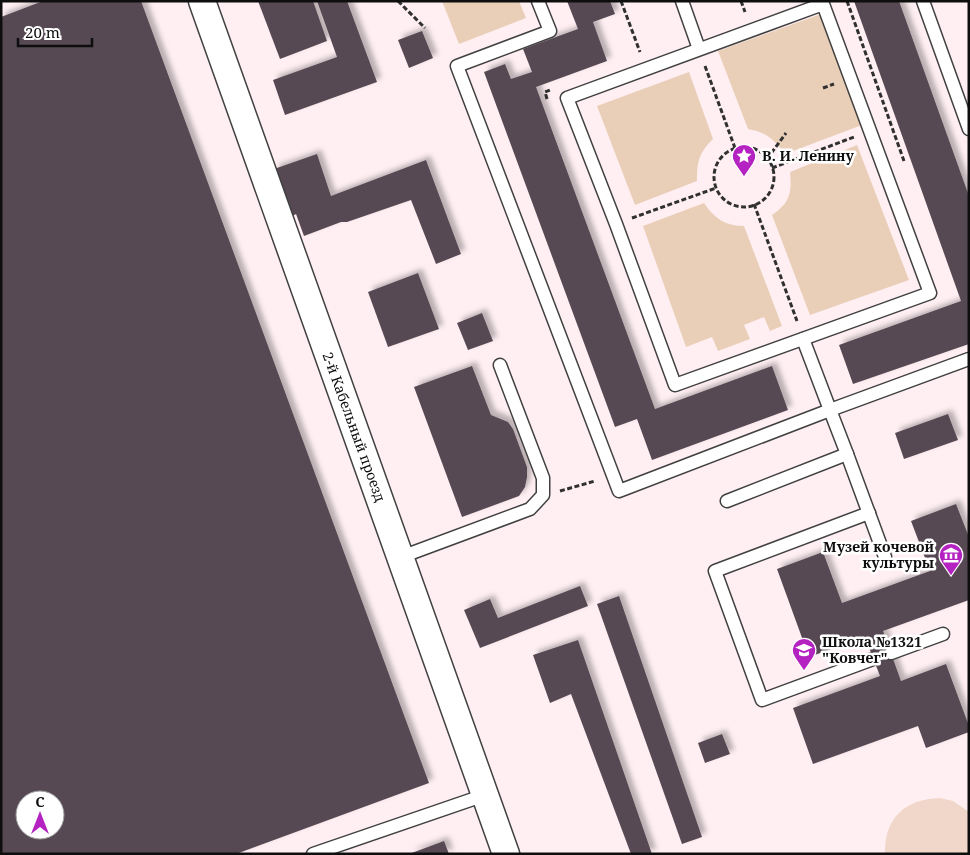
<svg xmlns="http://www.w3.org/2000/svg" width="970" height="855" font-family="'Noto Serif',serif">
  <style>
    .green { fill: #eacfb8 }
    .pitch { fill: #f1d6ca }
    .building { fill: #574a53; fill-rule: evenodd; filter: url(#shadow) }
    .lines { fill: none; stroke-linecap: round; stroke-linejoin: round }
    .service-casing { stroke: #414141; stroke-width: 15 }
    .minor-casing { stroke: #414141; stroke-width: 29 }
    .path { stroke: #303030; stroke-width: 3; stroke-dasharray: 5 2.5; stroke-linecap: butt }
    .service { stroke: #fff; stroke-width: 12 }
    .minor { stroke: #fff; stroke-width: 26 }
    .labels { text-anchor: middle; stroke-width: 5; stroke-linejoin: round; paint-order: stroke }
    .poi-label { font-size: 14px; font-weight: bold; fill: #0e0e0e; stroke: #fff; text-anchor: start }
    .street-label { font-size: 14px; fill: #0e0e0e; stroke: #fff }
  </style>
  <defs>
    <filter id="shadow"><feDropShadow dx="4.5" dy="-4.5" stdDeviation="2.5" flood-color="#0004"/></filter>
  </defs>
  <rect width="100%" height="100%" fill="#ffeff3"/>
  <g class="green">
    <polygon points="442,1 519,1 526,18 459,44"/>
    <path d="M821 14 862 125 785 154C775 140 766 132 748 129L718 51Z"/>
    <path d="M689 72 713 139C699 153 697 161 697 181L635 205 597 106Z"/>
    <path d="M857 145 909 280 810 315 772 215C790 203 792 192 790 172Z"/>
    <path d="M704 203C714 218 725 226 744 226L782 326 770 331 764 317 744 325 750 339 718 351 712 337 686 347 643 226Z"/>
  </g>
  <path class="pitch" d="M940 798 953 801 969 812V854H885C884 818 905 799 940 798Z"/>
  <g class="building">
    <path d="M43 1H141L429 783 236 854H1V17ZM25 800H55V830H25Z"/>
    <polygon points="258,1 313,1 327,41 280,59"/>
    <polygon points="317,1 347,1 377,82 285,115 273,80 337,57"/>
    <polygon points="567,1 610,1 615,14 593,22 607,61 536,87 655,409 772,366 788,410 652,460 637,419 615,427 484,72 505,64 511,79 532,72 523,49 578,29"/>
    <polygon points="854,1 899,1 969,196 969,344 853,384 839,345 961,301"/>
    <polygon points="422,31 433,58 409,68 398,40"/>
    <polygon points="317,154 331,196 426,160 461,254 436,264 411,200 347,222 341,222 304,236 296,214 291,217 274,169"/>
    <polygon points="418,273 439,329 388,347 368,292"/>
    <polygon points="482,313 493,341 468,350 457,323"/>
    <polygon points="472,366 491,415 508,422 513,429 527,467 527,477 525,487 519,496 462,517 414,387"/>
    <polygon points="948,414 958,440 904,459 895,433"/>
    <polygon points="956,504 969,537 969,600 883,631 901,681 946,664 969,726 969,732 926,748 918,726 813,764 793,708 880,676 865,637 809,657 777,569 823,552 842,603 930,571 911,521"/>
    <polygon points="580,586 588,606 480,648 464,610 490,599 498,618"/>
    <polygon points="619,596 702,837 682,844 597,604"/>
    <polygon points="578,640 652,854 631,854 571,694 550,703 533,655"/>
    <polygon points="722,734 730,754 705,763 698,743"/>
    <polygon points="444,841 449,854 409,854"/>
  </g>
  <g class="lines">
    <g class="service-casing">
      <g id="service">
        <polyline points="538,1 550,31 457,66 619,491 830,410 847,454 727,501"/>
        <polyline points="682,1 699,49"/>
        <polyline points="923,1 969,129"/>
        <polygon points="823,4 930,293 675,385 616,224 567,98"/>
        <polyline points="803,339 830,410 969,359"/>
        <polyline points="847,454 885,557"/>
        <polyline points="869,513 715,571 762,700 873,659"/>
        <polyline points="401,557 530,509 543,495 543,478 500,365"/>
        <polyline points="891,653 943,634"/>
        <polyline points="313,854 485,795"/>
      </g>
    </g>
    <g class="minor-casing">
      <polyline id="minor" points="202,1 506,854"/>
    </g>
    <g class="path">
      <polyline points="398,1 425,28"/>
      <polyline points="621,1 640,52"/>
      <polyline points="741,1 745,12"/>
      <polyline points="847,1 904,161"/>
      <polyline points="705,66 735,148"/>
      <polyline points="823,88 834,84"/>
      <polyline points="547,99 545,92 550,90"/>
      <circle cx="744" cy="177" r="30"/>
      <polyline points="767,159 786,133"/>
      <polyline points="772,168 854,137"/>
      <polyline points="754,204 797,321"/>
      <polyline points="632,218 716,188"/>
      <polyline points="560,491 595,481"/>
    </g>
    <use href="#service" class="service"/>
    <use href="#minor" class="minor"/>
  </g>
  <defs>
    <g id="sight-pin" transform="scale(1.25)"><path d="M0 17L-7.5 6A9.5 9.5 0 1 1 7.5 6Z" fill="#b423c1" stroke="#fff"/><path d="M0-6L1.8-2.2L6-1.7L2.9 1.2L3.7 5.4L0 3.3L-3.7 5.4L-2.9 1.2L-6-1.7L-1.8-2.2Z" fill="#fff"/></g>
    <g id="museum-pin" transform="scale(1.25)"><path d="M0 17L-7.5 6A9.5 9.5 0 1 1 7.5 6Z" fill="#b423c1" stroke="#fff"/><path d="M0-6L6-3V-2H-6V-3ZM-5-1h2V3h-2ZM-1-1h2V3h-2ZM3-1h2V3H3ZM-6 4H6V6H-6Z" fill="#fff"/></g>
    <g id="school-pin" transform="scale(1.25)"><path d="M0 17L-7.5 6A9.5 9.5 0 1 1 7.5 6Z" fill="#b423c1" stroke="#fff"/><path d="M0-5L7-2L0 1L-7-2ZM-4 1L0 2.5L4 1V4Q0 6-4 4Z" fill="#fff"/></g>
  </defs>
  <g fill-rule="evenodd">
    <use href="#sight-pin" x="744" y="156"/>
    <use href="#museum-pin" x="951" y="555"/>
    <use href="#school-pin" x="804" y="650"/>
  </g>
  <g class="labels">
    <g class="poi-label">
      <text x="762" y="161">В. И. Ленину</text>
      <text x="934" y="552" text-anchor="end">Музей кочевой<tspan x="934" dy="16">культуры</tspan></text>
      <text x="822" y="647">Школа №1321<tspan x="822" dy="16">"Ковчег"</tspan></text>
    </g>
    <g class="street-label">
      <text transform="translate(354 427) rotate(70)" y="5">2-й Кабельный проезд</text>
    </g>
  </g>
  <rect width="970" height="855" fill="none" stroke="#0e0e0e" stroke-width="5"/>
  <g transform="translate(40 815)"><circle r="24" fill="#ffffff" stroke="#9f9f9f"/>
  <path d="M0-4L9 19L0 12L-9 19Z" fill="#b423c1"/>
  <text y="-8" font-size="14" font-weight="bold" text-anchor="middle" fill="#0e0e0e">С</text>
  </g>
  <path d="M18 38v8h74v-8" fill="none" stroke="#0e0e0e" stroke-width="2.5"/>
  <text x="25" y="38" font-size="15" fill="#0e0e0e" stroke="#ffffff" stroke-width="4" paint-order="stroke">20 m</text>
</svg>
